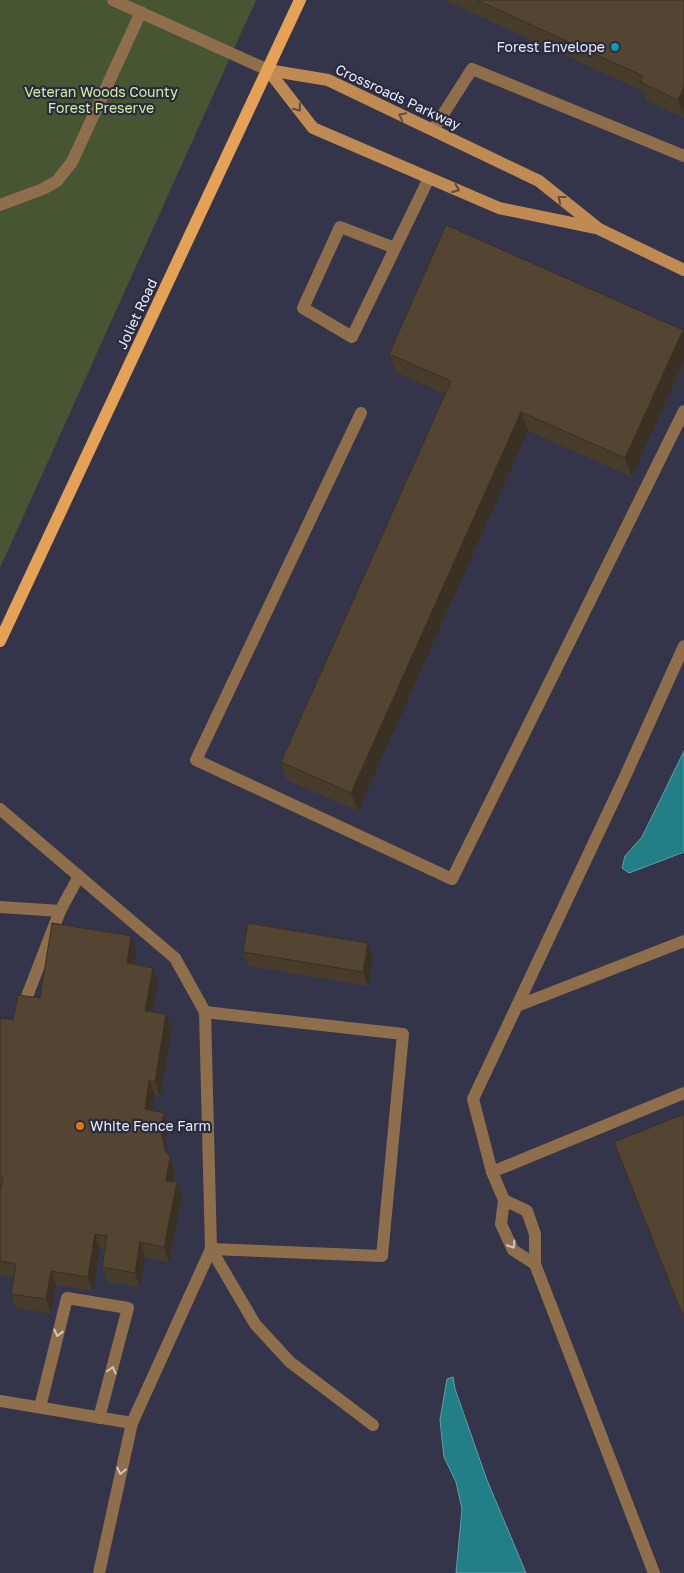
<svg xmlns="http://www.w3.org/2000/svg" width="684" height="1573" font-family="'Golos Text',sans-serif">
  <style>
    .green { fill: #485533 }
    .water { fill: #237f87; stroke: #5e9fa9 }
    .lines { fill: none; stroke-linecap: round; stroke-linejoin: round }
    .lane { stroke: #8f6e4b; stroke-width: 12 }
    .secondary { stroke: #bf8b52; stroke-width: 12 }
    .primary { stroke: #e5a156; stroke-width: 12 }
    .wall { fill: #473b2b }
    .shaded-wall { fill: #3a3023 }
    .building { fill: #534532; stroke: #3a3023 }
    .oneway { stroke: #5e4d46 }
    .oneway2 { stroke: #cec6c4 }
    .culture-dot { fill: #0f9aa8; stroke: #2a2b3f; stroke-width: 2 }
    .food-dot { fill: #e8710a; stroke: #2a2b3f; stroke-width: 2 }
    .labels { text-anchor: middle; stroke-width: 4.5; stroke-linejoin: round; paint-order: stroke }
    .poi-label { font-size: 14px; fill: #e9ebf8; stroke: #2a2b3f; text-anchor: end }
    .park-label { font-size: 14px; fill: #d0f09c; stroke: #2a2b3f }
    .street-label { font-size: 14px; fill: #e9ebf8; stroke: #2a2b3f }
  </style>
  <rect width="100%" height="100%" fill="#34354a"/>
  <polygon class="green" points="0,0 256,0 0,568"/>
  <g class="water">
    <polygon points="684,751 684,852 629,873 622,868 625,856 642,837"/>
    <polygon points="453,1377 455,1389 487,1480 526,1573 456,1573 462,1509 456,1482 444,1457 440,1420 447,1379"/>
  </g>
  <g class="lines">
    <g class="lane">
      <polyline points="113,0 268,70"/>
      <polyline points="433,130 472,69 684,156"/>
      <polyline points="0,205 43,189 57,181 72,162 141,12"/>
      <polyline points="395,248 340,227 303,308 352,337 429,178"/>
      <polyline points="361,413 196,760 452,879 684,411"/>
      <polyline points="684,646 623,781 473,1099 492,1172 684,1093"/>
      <polyline points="0,809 175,958 205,1012 211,1249 132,1423 0,1401"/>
      <polyline points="0,907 60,911 79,876"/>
      <polyline points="24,1004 60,911"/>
      <polyline points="517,1006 684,941"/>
      <polyline points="205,1012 403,1034 382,1256 211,1249"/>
      <polyline points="492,1172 504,1200 501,1224 513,1250 535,1264 535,1234 527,1211 504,1200"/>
      <polyline points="211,1249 255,1324 290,1362 373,1425"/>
      <polyline points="535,1264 654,1573"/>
      <polyline points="40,1407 67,1298 128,1308 99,1418"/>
      <polyline points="99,1573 132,1423"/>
    </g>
    <g class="secondary">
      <polyline points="268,70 328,80 539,181 599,229 684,270"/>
      <polyline points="268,70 313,128 499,208 596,228"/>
    </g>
    <polyline class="primary" points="0,641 300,0"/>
  </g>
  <g class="wall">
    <polygon points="444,0 684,0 684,118 647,101 643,91"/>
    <polygon points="684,333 684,361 632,477 528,431 358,811 287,780 281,762 445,394 396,372 389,354"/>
    <polygon points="136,951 134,964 153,968 158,982 153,1012 166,1014 172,1029 160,1096 155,1095 152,1111 164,1113 169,1128 165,1144 168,1155 170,1157 175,1172 174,1182 182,1197 169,1262 145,1257 140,1287 107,1282 102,1267 105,1249 100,1248 93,1291 56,1285 51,1314 16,1308 11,1294 14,1277 0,1275 0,1018 13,1020 40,998"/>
    <polygon points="243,952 373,957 368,986 248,966"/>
    <polygon points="684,1114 684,1321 614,1142"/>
  </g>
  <g class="shaded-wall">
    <polygon points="684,87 684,116 678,100"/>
    <polygon points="683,330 684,333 684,361 632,477 625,458"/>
    <polygon points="521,412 528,431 358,811 351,793"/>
    <polygon points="131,936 136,951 132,978 127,963"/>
    <polygon points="368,943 373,957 368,986 363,972"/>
    <polygon points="153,968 158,982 151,1025 145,1011"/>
    <polygon points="166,1014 172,1029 160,1096 155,1082"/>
    <polygon points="149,1081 155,1095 150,1124 145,1109"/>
    <polygon points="164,1113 169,1128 165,1144 169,1160 170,1157 175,1172 171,1196 166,1181 166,1152 160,1129"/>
    <polygon points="177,1182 182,1197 169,1262 164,1247"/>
    <polygon points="95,1234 100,1248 93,1291 88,1277"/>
    <polygon points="140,1242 145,1257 140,1287 135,1273"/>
    <polygon points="51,1271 56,1285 51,1314 46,1299"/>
  </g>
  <g class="building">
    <polygon points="477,0 684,0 684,87 678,100 640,82 643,76"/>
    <polygon points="446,225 683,330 625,458 521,412 351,793 281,762 451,381 389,354"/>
    <polygon points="52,923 131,936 127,963 153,968 145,1011 166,1014 155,1082 149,1081 145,1109 164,1113 160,1129 166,1152 170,1157 166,1181 177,1182 164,1247 140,1242 135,1273 102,1267 107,1236 95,1234 88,1277 51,1271 46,1299 11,1294 16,1264 0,1261 0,1192 3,1178 0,1177 0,1018 13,1020 18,995 40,998"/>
    <polygon points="248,923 368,943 363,972 243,952"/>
    <polygon points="684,1114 684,1319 614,1142"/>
  </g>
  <defs><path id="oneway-chevron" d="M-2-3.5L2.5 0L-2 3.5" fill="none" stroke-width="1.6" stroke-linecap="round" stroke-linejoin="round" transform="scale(1.25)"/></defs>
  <g class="oneway">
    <use href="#oneway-chevron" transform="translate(298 108) rotate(52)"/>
    <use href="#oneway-chevron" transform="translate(402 116) rotate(-154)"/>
    <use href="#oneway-chevron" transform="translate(456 189) rotate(23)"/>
    <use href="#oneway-chevron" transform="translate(561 199) rotate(-142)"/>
  </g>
  <g class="oneway2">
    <use href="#oneway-chevron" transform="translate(512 1245) rotate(58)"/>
    <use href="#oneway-chevron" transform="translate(58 1333) rotate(104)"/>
    <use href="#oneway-chevron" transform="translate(112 1370) rotate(-75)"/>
    <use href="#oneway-chevron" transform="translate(121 1471) rotate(102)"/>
  </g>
  <circle class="culture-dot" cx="615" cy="47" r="5"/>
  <circle class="food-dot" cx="80" cy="1126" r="5"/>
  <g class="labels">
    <g class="poi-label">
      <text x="605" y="52">Forest Envelope</text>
      <text x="90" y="1131" text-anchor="start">White Fence Farm</text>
    </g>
    <g class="park-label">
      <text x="101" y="97">Veteran Woods County<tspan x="101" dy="16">Forest Preserve</tspan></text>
    </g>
    <g class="street-label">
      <text transform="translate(398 97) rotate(25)" y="5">Crossroads Parkway</text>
      <text transform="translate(137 314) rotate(-65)" y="5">Joliet Road</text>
    </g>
  </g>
</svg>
